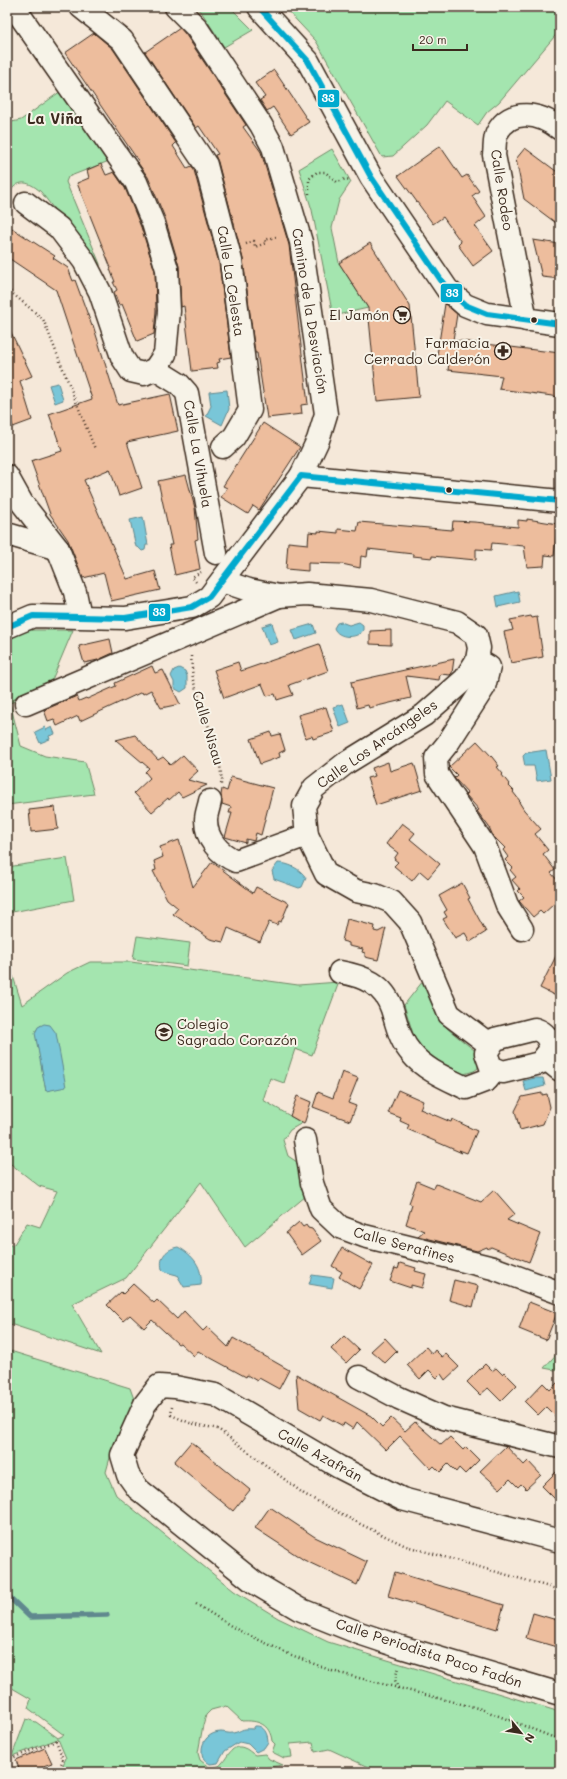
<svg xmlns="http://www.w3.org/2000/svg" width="567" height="1779" font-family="Mali,sans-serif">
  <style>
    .green { fill: #a4e5af; stroke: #708866; fill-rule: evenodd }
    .water { fill: #79c6d8; stroke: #60888e }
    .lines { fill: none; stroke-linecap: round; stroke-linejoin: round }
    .stream { stroke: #60888e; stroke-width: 5.5 }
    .building { fill: #edbd9d; stroke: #3b2a1e }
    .minor-casing { stroke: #3b2a1e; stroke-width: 25 }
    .major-casing { stroke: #3b2a1e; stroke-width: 25 }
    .path { stroke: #3b2a1e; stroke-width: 2.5; stroke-dasharray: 1 3; stroke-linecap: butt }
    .minor { stroke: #f7f3e8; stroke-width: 22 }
    .major { stroke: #f7f3e8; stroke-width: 22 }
    .bus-1-casing { stroke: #f7f3e8; stroke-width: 9 }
    .bus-1 { stroke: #00a9ce; stroke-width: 6 }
    .bus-dot { fill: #3b2a1e; stroke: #f7f3e8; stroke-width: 1.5 }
    .labels { text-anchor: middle; stroke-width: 4; stroke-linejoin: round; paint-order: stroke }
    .street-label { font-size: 14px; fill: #3b2a1e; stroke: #f7f3e8 }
    .poi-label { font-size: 14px; fill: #3b2a1e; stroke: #f7f3e8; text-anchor: end }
    .neighbourhood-label { font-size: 15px; font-weight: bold; fill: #3b2a1e; stroke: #f7f3e8 }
    .line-badge { stroke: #f7f3e8; stroke-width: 1.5 }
    .badge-label { font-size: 11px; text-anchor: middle; font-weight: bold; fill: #fff }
  </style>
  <rect width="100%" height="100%" fill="#f5e8d9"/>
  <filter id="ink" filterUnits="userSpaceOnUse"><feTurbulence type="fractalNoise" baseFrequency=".025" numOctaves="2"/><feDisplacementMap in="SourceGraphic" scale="8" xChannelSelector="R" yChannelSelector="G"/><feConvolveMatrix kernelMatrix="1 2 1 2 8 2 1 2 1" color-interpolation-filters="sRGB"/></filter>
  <g filter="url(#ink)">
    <g class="green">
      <polygon points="195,7 230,7 253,30 224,47 202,13"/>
      <polygon points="284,7 560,7 560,30 499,102 487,112 478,125 445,101 427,125 393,156 382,157 316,41"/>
      <path d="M61 91 109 161 68 177 66 182 100 264V266H97L41 192C27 179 15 179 7 198V123L21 120Z"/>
      <polygon points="332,149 351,182 339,200 332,228 339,263 368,308 333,316 312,210 299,169"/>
      <polygon points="31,630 73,630 49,687 10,703 21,746 45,756 85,762 94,794 7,805 7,640 22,632"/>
      <polygon points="67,858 74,900 7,913 7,867"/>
      <polygon points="137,936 190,943 187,966 133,959"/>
      <path d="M90 962H131L298 985 339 982 312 1055 295 1049 284 1083 270 1078 263 1100 302 1123 290 1130 283 1140 288 1156 300 1164 306 1196 245 1247 201 1182 126 1278 72 1304 101 1354 7 1323V1246L14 1244 27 1223 40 1227 57 1191 39 1186 7 1161V977L13 976 22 1005 67 973ZM41 1025 46 1091 36 1036V1030Z"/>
      <polygon points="423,981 441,1021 448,1029 474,1050 479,1059 478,1068 474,1071 464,1074 439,1061 423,1050 415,1040 404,1005"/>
      <polygon points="560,1349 560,1371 544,1368 560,1350"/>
      <path d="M7 1350 130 1388 135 1402 114 1443 106 1472 116 1495 234 1591 278 1618 328 1642 560 1712V1772H386L368 1767 329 1749 315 1752 313 1742 290 1744 292 1757 284 1758 272 1752 275 1744 272 1741C270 1724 258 1720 242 1721L226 1706 211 1710 206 1715 203 1725 198 1753 200 1760 210 1768C214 1767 220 1767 222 1763 228 1757 232 1743 244 1748 248 1749 251 1753 255 1755L265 1754 269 1759 283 1765 235 1772H60L66 1758 58 1739 12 1756 26 1719 36 1722 58 1738 64 1735 28 1708 31 1699 7 1685Z"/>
    </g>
    <g class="water">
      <polygon points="58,383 63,400 55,403 49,385"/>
      <polygon points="227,390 229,409 222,425 206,416 211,406 209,392"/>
      <polygon points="143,517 148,545 146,545 145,550 142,551 138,547 136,547 130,520"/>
      <polygon points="518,591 520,602 498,607 496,596"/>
      <path d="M341 622 349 625 359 622 363 625V630C358 639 338 639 334 628L337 623Z"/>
      <polygon points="272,623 278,642 269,645 262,626"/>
      <polygon points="313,624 316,633 296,640 292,630"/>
      <polygon points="179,668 185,671 187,676 187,688 181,692 174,688 174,682 171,676 174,670"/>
      <polygon points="343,704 350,723 340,727 333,707"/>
      <polygon points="45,727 46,730 52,727 55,734 49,736 50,739 40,743 35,732"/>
      <polygon points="546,750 551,779 537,781 534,766 525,766 523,756 526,753"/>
      <path d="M278 863C288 863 301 869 306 878L302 887 299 888 274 879 272 871Z"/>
      <polygon points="44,1024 50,1025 56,1033 66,1087 46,1091 35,1033 38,1027"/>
      <polygon points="535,1078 543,1078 545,1086 526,1091 523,1081"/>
      <path d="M178 1247C193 1255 203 1267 201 1285L184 1287 177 1275 165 1272 162 1269C159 1256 167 1249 178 1247Z"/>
      <polygon points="312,1275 334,1278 332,1288 309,1284"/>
      <path d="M255 1726C264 1725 268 1734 268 1742L264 1748 256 1752 248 1744 239 1742 225 1751 218 1763 210 1764C205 1761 202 1758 202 1752 201 1741 210 1732 221 1732 225 1732 229 1734 233 1733 243 1731 240 1728 253 1729Z"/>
    </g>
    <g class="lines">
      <polyline class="stream" points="7,1595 30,1617 107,1615"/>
    </g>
    <g class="building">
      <polygon points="180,28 186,35 246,125 243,127 261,152 289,245 308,404 301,405 302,414 267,418 257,353 255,353 243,259 218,162 215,155 218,154 199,126 196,128 145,52"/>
      <polygon points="94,33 113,49 176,143 173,146 187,168 192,166 194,170 219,263 231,357 219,359 220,362 217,363 218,368 192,371 184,306 181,307 179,266 165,218 148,177 138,163 139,162 65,53"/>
      <polygon points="274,70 309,122 291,134 273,107 267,111 260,100 265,97 255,83"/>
      <polygon points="440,146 462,178 467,175 479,191 472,196 486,217 475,226 493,251 473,266 458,245 461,242 443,217 433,224 398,176"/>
      <polygon points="525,148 560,174 560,226 524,199 516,159"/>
      <polygon points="101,164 106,175 114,172 125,188 141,227 155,271 156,311 154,334 137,341 122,304 119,305 114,292 117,290 113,282 115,282 110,269 111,268 77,183 89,178 87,170"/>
      <polygon points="7,225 55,256 53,258 68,268 73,281 75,280 92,326 93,325 118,405 170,394 178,431 127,442 142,488 119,496 110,469 84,480 127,579 155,571 160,590 111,601 104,573 83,578 68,540 50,514 31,461 62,451 49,414 92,399 56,290 7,257"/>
      <polygon points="533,240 560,244 560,279 542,277"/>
      <polygon points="370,243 410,306 419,397 377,401 368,308 339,263"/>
      <polygon points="445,304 457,314 453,340 560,353 560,397 499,389 502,376 448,370 450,357 437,355"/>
      <polygon points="7,324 32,376 20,381 32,420 13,427 7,406"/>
      <polygon points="263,423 300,447 259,510 253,506 248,514 221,497 227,488 223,486"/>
      <polygon points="186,475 195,508 198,539 195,540 200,569 175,575 169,545 172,545 158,481"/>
      <polygon points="527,519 558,524 554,556 545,555 544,566 527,567 524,546 492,543 491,550 476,549 476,560 432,556 432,558 413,556 413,554 368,549 367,557 361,556 360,568 342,564 308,563 308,571 286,569 288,542 308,544 309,532 318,533 318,531 338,533 338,529 357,531 359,522 452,530 453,521 474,522 485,523 485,524 518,527 518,520 527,521"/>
      <polygon points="531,616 532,618 537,617 543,657 511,663 504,632 513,630 510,620"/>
      <polygon points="391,630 391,645 370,644 370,631"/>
      <polygon points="110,639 113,653 98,660 84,663 79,646"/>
      <polygon points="319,644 328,671 289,685 293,695 277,700 275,694 267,696 262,684 224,698 214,670 238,662 241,671"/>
      <polygon points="454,659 452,673 450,675 440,674 439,680 406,676 411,698 369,708 368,705 357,708 351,682"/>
      <polygon points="152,666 155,673 163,670 180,704 161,708 151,690 143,694 142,692 80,721 78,716 57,726 54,719 48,721 44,710 77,696 79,701 86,698 87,699 116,686 115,683"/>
      <polygon points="326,707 334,732 313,739 312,736 305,738 298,715"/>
      <polygon points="271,732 272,736 280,734 285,750 279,753 280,757 260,764 251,739"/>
      <polygon points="135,735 158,760 163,757 171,765 183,755 198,771 188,780 207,785 182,797 178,792 169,800 168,798 152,812 134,793 150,778 145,772 149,768 116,740"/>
      <polygon points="477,741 492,757 499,766 497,767 503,774 502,775 509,784 508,785 514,791 513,792 520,801 519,802 524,810 541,829 535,834 548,850 543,854 555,870 551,873 560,883 560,894 557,897 554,904 543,914 540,911 533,917 519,901 524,897 518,891 520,889 512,880 516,877 510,870 513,868 505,860 508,857 503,850 505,848 493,836 489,827 477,811 479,810 466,795 468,793 454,778 457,775 449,767"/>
      <polygon points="388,762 390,771 414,763 422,790 376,805 367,778 375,776 372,768"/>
      <polygon points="231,777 273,788 261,835 256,833 254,841 246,839 246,843 225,837 232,813 229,813 231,807 222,804 221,795 222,789 227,791"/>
      <polygon points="55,807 58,829 31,832 29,810"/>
      <polygon points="402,823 415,833 410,839 440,864 428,878 420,871 412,881 394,866 398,862 394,859 398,853 386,844"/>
      <polygon points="179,840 193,887 212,862 253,893 256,887 289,903 281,922 279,921 277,925 269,922 260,942 228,928 223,942 210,939 173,914 178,908 167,899 153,871 156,870 154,861 163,857 160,847"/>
      <polygon points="462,883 470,898 468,899 486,932 470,942 465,933 455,938 443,919 447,917 444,912 447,910 439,896"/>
      <polygon points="347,919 375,926 374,931 378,932 386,928 378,960 365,957 365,953 362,952 363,949 349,946 349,943 342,941"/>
      <polygon points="560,948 560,998 540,988"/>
      <polygon points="342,1072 358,1078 348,1103 356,1106 350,1121 313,1107 318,1092 333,1098"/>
      <polygon points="398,1090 423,1101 420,1109 451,1122 452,1119 477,1131 467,1153 459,1150 462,1153 407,1129 409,1125 400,1121 401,1118 388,1113"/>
      <polygon points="542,1093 542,1095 547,1094 550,1107 543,1124 520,1130 515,1111 522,1097"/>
      <polygon points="297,1096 311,1102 304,1124 290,1116"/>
      <polygon points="417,1181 434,1188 436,1184 481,1202 494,1190 515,1214 507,1220 540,1234 529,1262 491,1247 488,1249 487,1247 477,1251 418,1236 424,1231 406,1224 412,1205 409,1203"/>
      <polygon points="299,1222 303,1227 306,1225 308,1228 312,1229 321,1241 302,1255 286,1233"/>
      <polygon points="342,1248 373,1265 359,1289 339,1277 342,1272 332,1266"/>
      <polygon points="400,1263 416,1268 415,1271 426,1274 422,1288 411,1285 411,1288 390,1281 395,1268 398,1269"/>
      <polygon points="454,1280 478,1286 473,1307 449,1300"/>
      <polygon points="133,1284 154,1303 157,1300 177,1319 184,1311 203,1331 207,1327 228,1347 233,1338 289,1370 279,1389 259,1378 257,1381 247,1375 246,1377 198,1351 194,1356 180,1343 178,1344 152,1320 144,1328 130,1315 123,1321 107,1305 121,1292 123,1294"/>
      <polygon points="529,1302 557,1313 546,1340 519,1329"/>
      <polygon points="344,1336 359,1350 346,1363 331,1349"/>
      <polygon points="385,1338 397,1351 385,1363 371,1351"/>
      <polygon points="426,1347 432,1354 435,1350 442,1357 446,1354 459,1367 445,1380 441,1374 437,1378 429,1370 420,1379 407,1365"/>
      <polygon points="485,1364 492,1371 496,1368 502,1374 504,1372 517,1385 501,1401 488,1388 480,1395 467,1382"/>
      <polygon points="296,1374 371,1416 382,1427 391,1418 405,1431 415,1422 441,1445 450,1437 463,1450 466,1447 479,1460 465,1474 459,1468 456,1472 448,1464 440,1472 434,1466 431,1469 400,1436 386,1450 357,1422 353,1429 344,1423 343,1426 323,1415 320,1420 299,1408"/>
      <polygon points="560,1380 560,1421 546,1407 538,1415 525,1402 543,1383 550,1390"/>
      <polygon points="191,1442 250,1490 233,1511 174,1462"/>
      <polygon points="506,1446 524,1465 528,1461 541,1475 526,1489 521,1484 518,1487 510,1479 500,1489 480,1471"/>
      <polygon points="560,1468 560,1504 542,1486"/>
      <polygon points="270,1507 315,1537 367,1562 357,1585 304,1560 255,1528"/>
      <polygon points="395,1572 504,1605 497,1629 388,1596"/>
      <polygon points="533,1613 560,1621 560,1648 526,1638"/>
      <polygon points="45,1748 52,1763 43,1766 46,1772 20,1772 16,1760"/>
    </g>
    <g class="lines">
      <g class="minor-casing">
        <g id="minor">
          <polyline points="14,7 136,182 153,223 167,269 169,311 165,354 155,369 144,374 131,371 122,357 100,292 84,261 59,228 26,203"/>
          <polyline points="81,7 122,40 206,165 231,261 250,410 234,437 223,447"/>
          <path d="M526 320 494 155C495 148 494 139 497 133 510 107 540 113 560 129"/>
          <polyline points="155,369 179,384 187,393 216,553"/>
          <polyline points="7,476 22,503 58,549 75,592 80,616"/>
          <polyline points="301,476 560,501"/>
          <polyline points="7,534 58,549"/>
          <polyline points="222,581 249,590 279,596 307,594 371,600 457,622 476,635 479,648 477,660 465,679 424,715 346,763 314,788 304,806 307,835 326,874 356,891 375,895 392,902 410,922 449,1014 490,1045"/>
          <polyline points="7,627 33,616 125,618 192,607 209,597 301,476 318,440 326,414 301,242 273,147 261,125 196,27 176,7"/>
          <polyline points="477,660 489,667 484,687 448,743 436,758 437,774 485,846 507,905 522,929"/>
          <polyline points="26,704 279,596"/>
          <path d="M210 801C209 807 206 814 206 820 206 839 219 854 236 861L307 835"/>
          <path d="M340 972C363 976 384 984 392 1009 397 1025 400 1041 412 1054 425 1070 448 1079 466 1088L487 1080 495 1070"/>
          <path d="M535 1029C547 1033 548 1038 551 1049L540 1063 503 1072 491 1067 486 1053 495 1039Z"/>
          <polyline points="545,1058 560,1070"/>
          <polyline points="305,1140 312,1183 321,1209 340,1227 364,1236 493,1268 560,1293"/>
          <polyline points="359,1377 399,1398 444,1418 560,1447"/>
          <polyline points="560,1541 402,1499 339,1467 216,1395 175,1387 159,1386 145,1404 122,1455 128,1475 138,1489 255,1583 299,1609 359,1633 401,1647 560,1694"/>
        </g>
      </g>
      <g class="major-casing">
        <polyline id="major" points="259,7 308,61 371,177 447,289 465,305 487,314 560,324"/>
      </g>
      <g class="path">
        <polyline points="309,194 309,179 317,172 325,172 337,182 346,179 350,180"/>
        <polyline points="246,244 254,241 255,247 266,243 265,240 279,236"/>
        <polyline points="7,289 43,319 95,449"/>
        <polyline points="196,582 192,577 201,572"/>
        <polyline points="191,656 193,680 219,757 222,782 220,786"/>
        <polyline points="172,1407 171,1415 190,1423 218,1429 304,1494 362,1525 406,1546 560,1590"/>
        <polyline points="196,1604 236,1629 289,1654 332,1671 481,1709 560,1740"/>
        <polyline points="398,1689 395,1680 398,1667"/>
        <polyline points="7,1760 56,1741 63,1759 58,1772"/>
      </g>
      <use href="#minor" class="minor"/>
      <use href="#major" class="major"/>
      <g class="bus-1-casing">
        <g id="bus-1">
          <polyline points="259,7 308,61 371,177 447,289 465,305 487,314 560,324"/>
          <polyline points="7,627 33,616 125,618 192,607 209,597 301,476 560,501"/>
        </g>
      </g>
      <use href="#bus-1" class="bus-1"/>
    </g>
  </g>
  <defs>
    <g id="supermarket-ring" transform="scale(0.9)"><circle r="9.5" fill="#f7f3e8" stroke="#3b2a1e" stroke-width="1.5"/><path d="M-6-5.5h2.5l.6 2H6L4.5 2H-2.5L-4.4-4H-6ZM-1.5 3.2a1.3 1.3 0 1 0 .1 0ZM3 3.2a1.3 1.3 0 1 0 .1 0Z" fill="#3b2a1e"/></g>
    <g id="pharmacy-ring" transform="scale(0.9)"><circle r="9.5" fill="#f7f3e8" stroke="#3b2a1e" stroke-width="1.5"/><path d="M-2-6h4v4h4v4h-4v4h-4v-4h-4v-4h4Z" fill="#3b2a1e"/></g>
    <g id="school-ring" transform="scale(0.9)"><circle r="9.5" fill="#f7f3e8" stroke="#3b2a1e" stroke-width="1.5"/><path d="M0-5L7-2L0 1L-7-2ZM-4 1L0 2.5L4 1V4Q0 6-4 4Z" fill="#3b2a1e"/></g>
  </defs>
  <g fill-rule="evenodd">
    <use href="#supermarket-ring" x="402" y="315"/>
    <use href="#pharmacy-ring" x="503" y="351"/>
    <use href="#school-ring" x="164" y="1032"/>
  </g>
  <g class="bus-dot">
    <circle cx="534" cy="320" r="3.5"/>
    <circle cx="449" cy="490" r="3.5"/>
  </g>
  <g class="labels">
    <g class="street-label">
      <text transform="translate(502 190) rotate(81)" y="5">Calle Rodeo</text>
      <text transform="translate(231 281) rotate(81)" y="5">Calle La Celesta</text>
      <text transform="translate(310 311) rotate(81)" y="5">Camino de la Desviación</text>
      <text transform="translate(198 454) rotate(80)" y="5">Calle La Vihuela</text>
      <text transform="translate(208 728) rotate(73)" y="5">Calle Nisau</text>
      <text transform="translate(377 744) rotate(-35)" y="5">Calle Los Arcángeles</text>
      <text transform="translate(404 1245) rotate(15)" y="5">Calle Serafines</text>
      <text transform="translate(320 1455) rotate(29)" y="5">Calle Azafrán</text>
      <text transform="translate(429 1653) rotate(18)" y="5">Calle Periodista Paco Fadón</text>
    </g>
    <g class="poi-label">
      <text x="389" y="320">El Jamón</text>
      <text x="490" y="348">Farmacia<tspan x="490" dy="16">Cerrado Calderón</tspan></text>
      <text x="177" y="1029" text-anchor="start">Colegio<tspan x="177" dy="16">Sagrado Corazón</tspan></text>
    </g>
    <g class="neighbourhood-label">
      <text x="55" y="124">La Viña</text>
    </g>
  </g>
  <g class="line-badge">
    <rect x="317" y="89" width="23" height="19" rx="4" fill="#00a9ce"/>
    <rect x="440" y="283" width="23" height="20" rx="4" fill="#00a9ce"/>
    <rect x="148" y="603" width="23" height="19" rx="4" fill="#00a9ce"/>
  </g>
  <g class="badge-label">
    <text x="328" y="102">33</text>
    <text x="452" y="297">33</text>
    <text x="159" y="616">33</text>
  </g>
  <rect width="567" height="1779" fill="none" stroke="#f7f3e8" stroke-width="24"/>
  <rect x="12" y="12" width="543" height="1755" fill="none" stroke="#3b2a1e" stroke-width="1.5" filter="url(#ink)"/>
  <g transform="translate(521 1733) rotate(120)" stroke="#f7f3e8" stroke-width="3" paint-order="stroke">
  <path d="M0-3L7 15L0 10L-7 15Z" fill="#3b2a1e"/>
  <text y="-6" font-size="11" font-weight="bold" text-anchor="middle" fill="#3b2a1e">N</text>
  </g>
  <path d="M413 44v6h54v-6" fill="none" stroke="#3b2a1e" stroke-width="2"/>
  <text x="419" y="44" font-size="12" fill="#3b2a1e" stroke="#f7f3e8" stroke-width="3" paint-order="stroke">20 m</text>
</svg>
